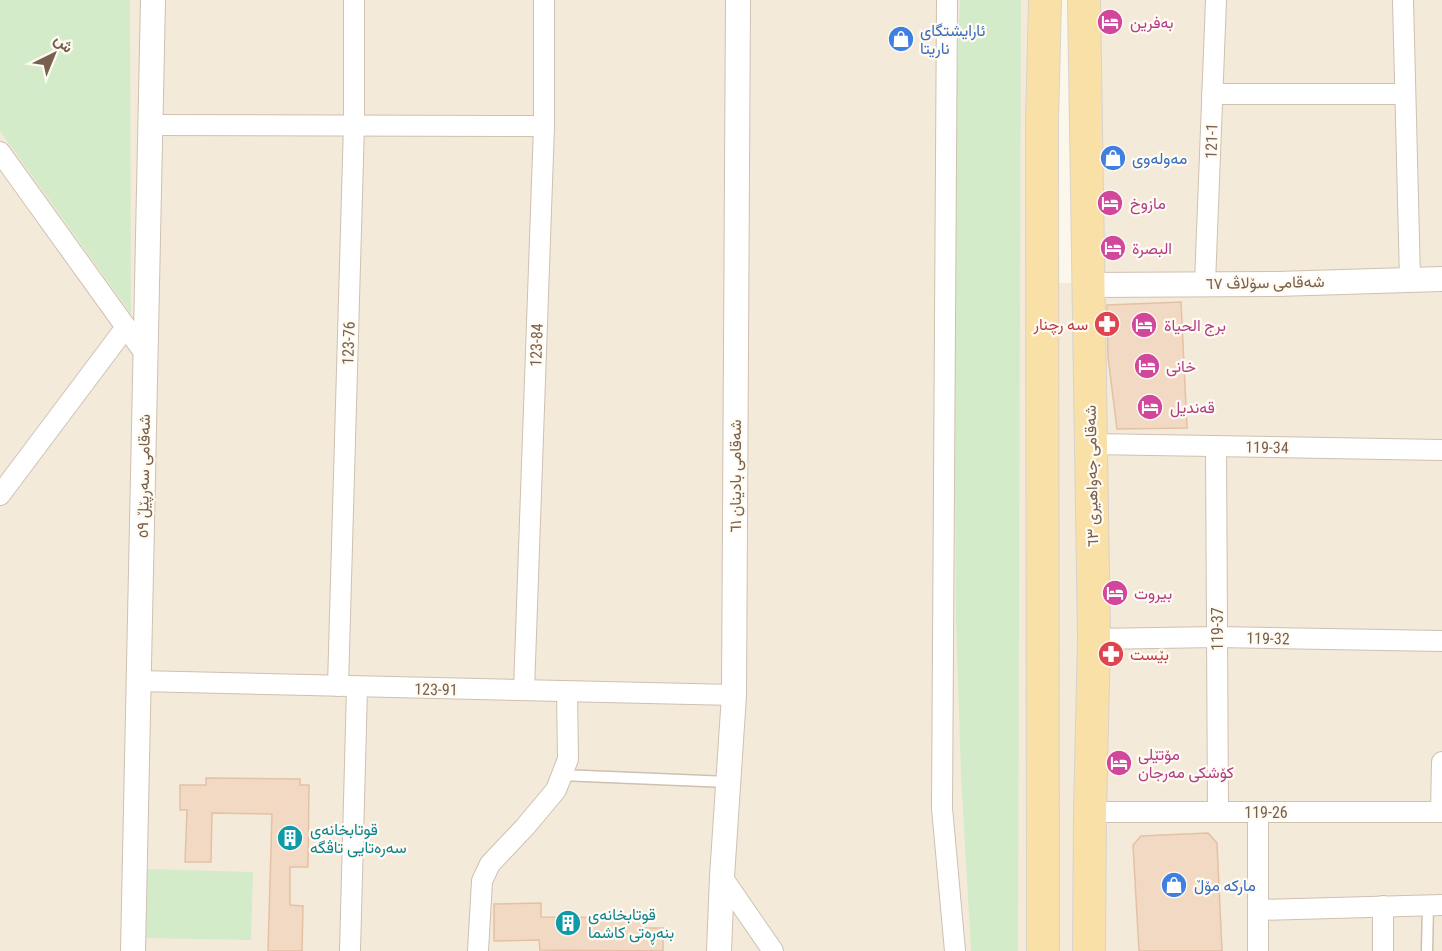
<svg xmlns="http://www.w3.org/2000/svg" width="1442" height="951" font-family="'Roboto Condensed',Vazirmatn,sans-serif">
  <style>
    .residential { fill: #f4eada }
    .green { fill: #d4ebc9 }
    .building { fill: #f2d9c3; stroke: #e4c1a4; stroke-width: 1.5 }
    .lines { fill: none; stroke-linecap: round; stroke-linejoin: round }
    .service-casing { stroke: #cfc0b0; stroke-width: 13 }
    .minor-casing { stroke: #cfc0b0; stroke-width: 22 }
    .tertiary-casing { stroke: #cfc0b0; stroke-width: 26 }
    .primary-casing { stroke: #d9d2cd; stroke-width: 34 }
    .service { stroke: #fff; stroke-width: 10 }
    .minor { stroke: #fff; stroke-width: 20 }
    .tertiary { stroke: #fff; stroke-width: 24 }
    .primary { stroke: #f9e0a6; stroke-width: 32 }
    .labels { text-anchor: middle; stroke-width: 4.5; stroke-linejoin: round; paint-order: stroke }
    .hotel-label { font-size: 16px; fill: #b23c85; stroke: #fffbf2; text-anchor: start }
    .shop-label { font-size: 16px; fill: #366cbe; stroke: #fffbf2; text-anchor: start }
    .street-label { font-size: 16px; fill: #78604e; stroke: #fffbf2 }
    .health-label { font-size: 16px; fill: #be3a42; stroke: #fffbf2; text-anchor: end }
    .culture-label { font-size: 16px; fill: #0d838f; stroke: #fffbf2; text-anchor: start }
  </style>
  <rect width="100%" height="100%" fill="#fcf7eb"/>
  <polygon class="residential" points="0,0 1057,0 1057,283 1101,283 1099,0 1442,0 1442,951 0,951"/>
  <g class="green">
    <polygon points="0,0 130,0 131,314 0,131"/>
    <polygon points="960,0 1021,0 1018,951 971,951 961,775 956,623 953,169"/>
    <polygon points="146,869 253,872 251,940 144,938"/>
  </g>
  <g class="building">
    <polygon points="1181,302 1187,428 1117,429 1108,357 1107,305"/>
    <polygon points="206,778 300,779 300,785 309,785 308,867 290,867 290,905 303,906 302,951 268,951 272,814 212,813 211,862 185,862 187,810 180,810 180,785 206,785"/>
    <polygon points="1208,833 1217,843 1222,951 1139,951 1133,845 1141,836"/>
    <polygon points="541,903 541,917 642,918 641,928 663,928 663,951 540,950 539,940 494,941 494,904"/>
  </g>
  <g class="lines">
    <g class="service-casing">
      <g id="service">
        <polyline points="561,775 728,782"/>
        <polyline points="1427,951 1428,906"/>
      </g>
    </g>
    <g class="minor-casing">
      <g id="minor">
        <polyline points="947,0 942,808 955,951"/>
        <polyline points="1403,0 1410,279"/>
        <polyline points="1212,94 1405,94"/>
        <polyline points="150,125 544,126"/>
        <polyline points="0,152 146,355"/>
        <polyline points="1205,283 1216,0"/>
        <polyline points="1091,444 1442,450"/>
        <polyline points="1216,446 1218,812"/>
        <polyline points="0,495 126,327"/>
        <polyline points="1094,639 1217,637 1442,641"/>
        <polyline points="139,681 734,695"/>
        <polyline points="338,686 354,124 354,0"/>
        <polyline points="524,690 544,126 544,0"/>
        <polyline points="1090,812 1442,812"/>
        <polyline points="1258,812 1258,951"/>
        <polyline points="1441,812 1442,762"/>
        <polyline points="722,877 773,951"/>
        <polyline points="1383,906 1383,951"/>
        <polyline points="1258,910 1442,905"/>
        <polyline points="350,951 357,688"/>
        <polyline points="478,951 482,881 490,864 525,827 556,790 568,759 567,692"/>
      </g>
    </g>
    <g class="tertiary-casing">
      <g id="tertiary">
        <polyline points="1087,285 1277,284 1442,279"/>
        <polyline points="133,951 153,0"/>
        <polyline points="719,951 722,877 734,695 738,0"/>
      </g>
    </g>
    <g class="primary-casing">
      <g id="primary">
        <polyline points="1084,0 1094,639 1090,812 1089,951"/>
        <polyline points="1043,951 1042,121 1045,0"/>
      </g>
    </g>
    <use href="#service" class="service"/>
    <use href="#minor" class="minor"/>
    <use href="#tertiary" class="tertiary"/>
    <use href="#primary" class="primary"/>
  </g>
  <defs>
    <g id="hotel-disc" transform="scale(1.35)"><circle r="9.5" fill="#d1479c" stroke="#fffbf2"/><path d="M-6-4.5h1.5V1H6V5H4.5V3h-9V5H-6ZM-4 0a1.8 1.8 0 1 1 3.6 0ZM.5 0V-2.5h3Q6-2.5 6 0Z" fill="#fff"/></g>
    <g id="shop-disc" transform="scale(1.35)"><circle r="9.5" fill="#3f7fe0" stroke="#fffbf2"/><path d="M-5-2.5h2.3a2.7 3.5 0 0 1 5.4 0H5L5.5 6h-11ZM-1.5-2.5h3a1.5 2.3 0 0 0-3 0Z" fill="#fff"/></g>
    <g id="pharmacy-disc" transform="scale(1.35)"><circle r="9.5" fill="#e0444e" stroke="#fffbf2"/><path d="M-2-6h4v4h4v4h-4v4h-4v-4h-4v-4h4Z" fill="#fff"/></g>
    <g id="building-disc" transform="scale(1.35)"><circle r="9.5" fill="#0f9aa8" stroke="#fffbf2"/><path d="M-4-6H4V6H1V3H-1V6H-4ZM-2.5-4.3h1.7v1.8h-1.7ZM.8-4.3h1.7v1.8H.8ZM-2.5-1h1.7V.8h-1.7ZM.8-1h1.7V.8H.8Z" fill="#fff"/></g>
  </defs>
  <g fill-rule="evenodd">
    <use href="#hotel-disc" x="1110" y="22"/>
    <use href="#shop-disc" x="901" y="39"/>
    <use href="#shop-disc" x="1113" y="158"/>
    <use href="#hotel-disc" x="1110" y="203"/>
    <use href="#hotel-disc" x="1113" y="248"/>
    <use href="#pharmacy-disc" x="1107" y="324"/>
    <use href="#hotel-disc" x="1144" y="325"/>
    <use href="#hotel-disc" x="1147" y="366"/>
    <use href="#hotel-disc" x="1150" y="407"/>
    <use href="#hotel-disc" x="1115" y="593"/>
    <use href="#pharmacy-disc" x="1111" y="654"/>
    <use href="#hotel-disc" x="1119" y="763"/>
    <use href="#building-disc" x="290" y="838"/>
    <use href="#shop-disc" x="1174" y="885"/>
    <use href="#building-disc" x="568" y="923"/>
  </g>
  <g class="labels">
    <g class="hotel-label">
      <text x="1130" y="28">بەفرین</text>
      <text x="1130" y="209">مازوخ</text>
      <text x="1132" y="254">البصرة</text>
      <text x="1164" y="331">برج الحياة</text>
      <text x="1166" y="372">خانی</text>
      <text x="1170" y="413">قەندیل</text>
      <text x="1134" y="599">بیروت</text>
      <text x="1138" y="760">مۆتێلی<tspan x="1138" dy="18">کۆشکی مەرجان</tspan></text>
    </g>
    <g class="shop-label">
      <text x="920" y="36">ئارایشتگای<tspan x="920" dy="18">ناریتا</tspan></text>
      <text x="1132" y="164">مەولەوی</text>
      <text x="1194" y="891">مارکە مۆڵ</text>
    </g>
    <g class="street-label">
      <text transform="translate(1211 141) rotate(-88)" y="6">121-1</text>
      <text transform="translate(1265 282) rotate(-1)" y="6">شەقامی سۆلاڤ ٦٧</text>
      <text transform="translate(348 343) rotate(-88)" y="6">123-76</text>
      <text transform="translate(536 345) rotate(-88)" y="6">123-84</text>
      <text transform="translate(1267 447) rotate(1)" y="6">119-34</text>
      <text transform="translate(143 476) rotate(-89)" y="6">شەقامی سەرپێڵ ٥٩</text>
      <text transform="translate(735 476) rotate(-90)" y="6">شەقامی بادینان ٦١</text>
      <text transform="translate(1091 476) rotate(-91)" y="6">شەقامی جەواهیری ٦٣</text>
      <text transform="translate(1217 629) rotate(-90)" y="6">119-37</text>
      <text transform="translate(1268 638) rotate(1)" y="6">119-32</text>
      <text transform="translate(436 689) rotate(1)" y="6">123-91</text>
      <text x="1266" y="818">119-26</text>
    </g>
    <g class="health-label">
      <text x="1088" y="330">سه رچنار</text>
      <text x="1130" y="660" text-anchor="start">بێست</text>
    </g>
    <g class="culture-label">
      <text x="310" y="835">قوتابخانەی<tspan x="310" dy="18">سەرەتایی تاڤگە</tspan></text>
      <text x="588" y="920">قوتابخانەی<tspan x="588" dy="18">بنەڕەتی کاشما</tspan></text>
    </g>
  </g>
  <g transform="translate(54 54) rotate(43)" stroke="#fffbf2" stroke-width="4.5" paint-order="stroke">
  <path d="M0-4.5L10 22L0 15L-10 22Z" fill="#78604e"/>
  <text y="-9" font-size="16" font-weight="bold" text-anchor="middle" fill="#78604e">ش</text>
  </g>
</svg>
